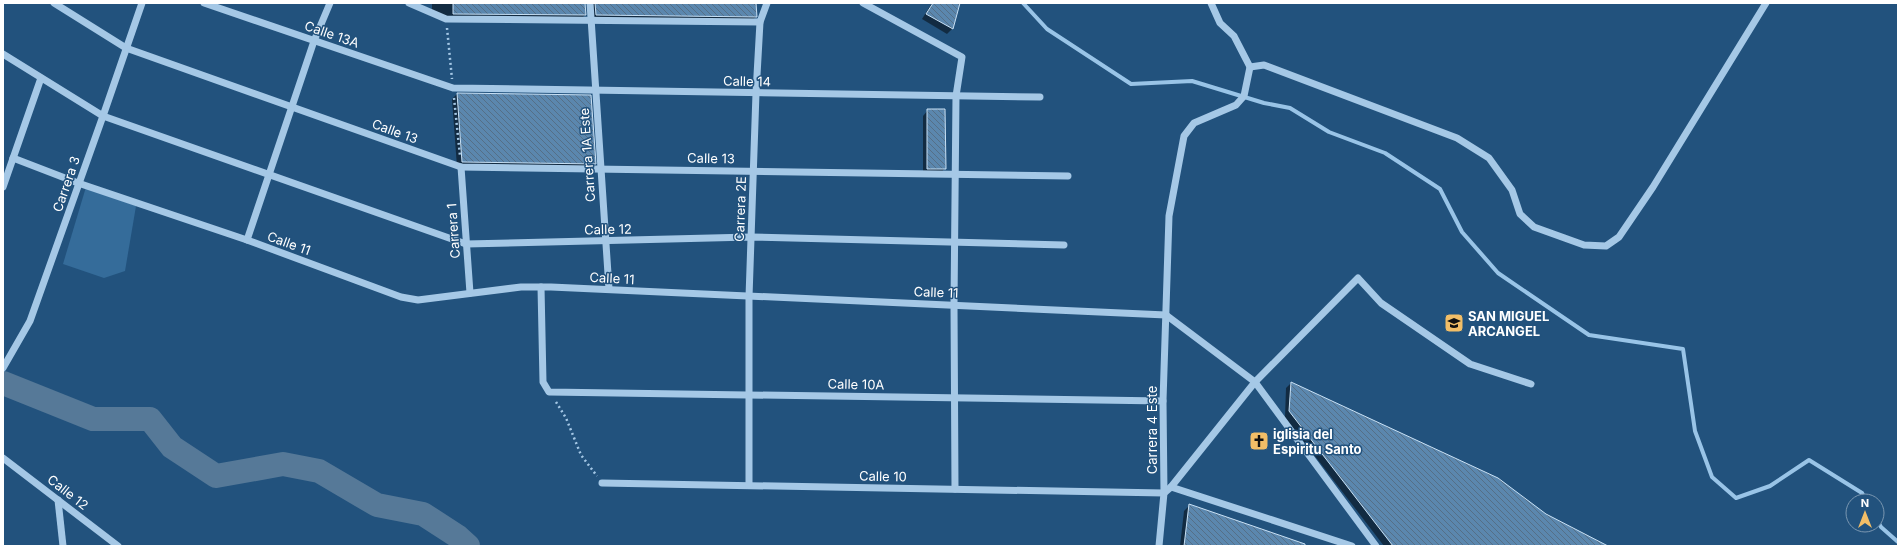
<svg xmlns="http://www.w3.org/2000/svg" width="1901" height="549" font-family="Inter,sans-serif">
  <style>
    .pitch { fill: #356c9a }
    .shadow { fill: #0007 }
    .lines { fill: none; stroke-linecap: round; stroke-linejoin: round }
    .stream { stroke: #99c4e7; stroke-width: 4 }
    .river { stroke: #567998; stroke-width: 24 }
    .building { fill: url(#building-back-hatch); stroke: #c9e1f5 }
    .path { stroke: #a5c8e6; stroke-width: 2.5; stroke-dasharray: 2 3; stroke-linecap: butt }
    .minor { stroke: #a5c8e6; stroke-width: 7 }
    .labels { text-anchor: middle; stroke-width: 3; stroke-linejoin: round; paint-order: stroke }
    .street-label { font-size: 13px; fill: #fff; stroke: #22527d }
    .poi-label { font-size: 13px; font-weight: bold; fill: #fff; stroke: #22527d; text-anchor: start }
  </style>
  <defs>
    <pattern id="building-back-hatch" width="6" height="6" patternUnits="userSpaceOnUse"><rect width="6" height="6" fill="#5b87ae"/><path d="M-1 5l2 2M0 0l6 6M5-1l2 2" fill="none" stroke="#556f87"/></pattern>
  </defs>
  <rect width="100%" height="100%" fill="#22527d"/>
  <polygon class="pitch" points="86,187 136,206 125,271 104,278 63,264"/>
  <g class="shadow">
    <polygon points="432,3 585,3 585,15 580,20 448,19 432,15"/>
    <polygon points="592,3 755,3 756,17 750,22 591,20"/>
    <polygon points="932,3 959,3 952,29 947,34 922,19"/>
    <polygon points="457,94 595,164 590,169 457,167 452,99"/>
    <polygon points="928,110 945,168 940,174 923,174 923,116"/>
    <polygon points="1291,383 1497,479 1545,515 1606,546 1384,546 1285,417 1286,388"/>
    <polygon points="1189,506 1307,546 1180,546 1184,511"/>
  </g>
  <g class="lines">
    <g class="stream">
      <polyline points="1023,3 1047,29 1131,84 1192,81 1264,103 1290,108 1329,132 1385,153 1440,189 1462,232 1498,273 1589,335 1683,349 1695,431 1712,477 1736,498 1770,486 1809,460 1862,493 1866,501"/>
      <polyline points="1877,520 1881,527 1898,542"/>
    </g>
    <polyline class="river" points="3,383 93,419 150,419 172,447 216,476 283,464 319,471 377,505 423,514 457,536 468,546"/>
  </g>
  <g class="building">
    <polygon points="453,3 585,3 586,15 453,14"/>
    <polygon points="595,3 756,3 757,17 596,15"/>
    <polygon points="933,3 960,3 953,29 926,14"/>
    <polygon points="457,93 591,95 596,164 462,162"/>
    <polygon points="927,109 945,109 946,169 927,169"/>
    <polygon points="1291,382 1498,478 1546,514 1608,546 1393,546 1289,411"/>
    <polygon points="1189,504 1305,544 1305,546 1184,546"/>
  </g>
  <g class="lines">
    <g class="path">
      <polyline points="447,28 452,79"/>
      <polyline points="454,98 460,156"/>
      <polyline points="556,402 566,418 581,455 597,476"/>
    </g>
    <g class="minor">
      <polyline points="54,3 126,48 461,167 1068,176"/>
      <polyline points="204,3 453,88 1040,97"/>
      <polyline points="409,3 446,19 760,22"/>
      <polyline points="590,3 609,289"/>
      <polyline points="863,3 962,57 956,96 954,304 955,489"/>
      <polyline points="3,54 103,116 466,244 751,237 1064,245"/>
      <polyline points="1250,67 1264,65 1457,138 1489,158 1512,190 1520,214 1534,227 1584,245 1606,246 1619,237 1653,187 1766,3"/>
      <polyline points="13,158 78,183 247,240 401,297 418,300 521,287 551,287 1166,315"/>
      <polyline points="461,167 470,293"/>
      <polyline points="3,187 41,78"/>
      <polyline points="247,240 314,41 330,3"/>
      <polyline points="541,287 543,382 549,392 1163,401"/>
      <polyline points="1166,315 1255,382 1376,546"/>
      <polyline points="3,368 30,321 103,116 142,3"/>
      <polyline points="3,458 118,546"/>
      <polyline points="602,483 1164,493 1171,487 1352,546"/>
      <polyline points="749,485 749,297 756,93 760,22 767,3"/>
      <polyline points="1171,487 1255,382 1358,278 1381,303 1470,364 1531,384"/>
      <polyline points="58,500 63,546"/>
      <polyline points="1159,546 1164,493 1163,401 1169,216 1184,136 1194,123 1236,105 1244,96 1250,67 1234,36 1220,23 1211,3"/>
    </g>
  </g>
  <defs>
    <g id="school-square" transform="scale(1)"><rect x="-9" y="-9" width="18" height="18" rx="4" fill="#f2be67" stroke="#22527d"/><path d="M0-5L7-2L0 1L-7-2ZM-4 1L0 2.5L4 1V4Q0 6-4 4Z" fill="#111"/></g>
    <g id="church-square" transform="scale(1)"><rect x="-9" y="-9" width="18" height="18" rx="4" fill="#f2be67" stroke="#22527d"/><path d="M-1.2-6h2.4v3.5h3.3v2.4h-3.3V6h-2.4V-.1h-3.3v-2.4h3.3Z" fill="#111"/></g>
  </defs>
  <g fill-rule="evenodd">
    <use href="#school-square" x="1454" y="323"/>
    <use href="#church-square" x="1259" y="441"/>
  </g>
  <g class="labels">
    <g class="street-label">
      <text transform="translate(332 34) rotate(19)" y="5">Calle 13A</text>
      <text transform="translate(747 81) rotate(1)" y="5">Calle 14</text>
      <text transform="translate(395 131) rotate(20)" y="5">Calle 13</text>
      <text transform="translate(587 155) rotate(-94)" y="5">Carrera 1A Este</text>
      <text transform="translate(711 158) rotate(1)" y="5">Calle 13</text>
      <text transform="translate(66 184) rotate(-71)" y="5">Carrera 3</text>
      <text transform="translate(740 209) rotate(-88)" y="5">Carrera 2E</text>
      <text transform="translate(608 229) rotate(-1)" y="5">Calle 12</text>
      <text transform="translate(453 231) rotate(-94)" y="5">Carrera 1</text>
      <text transform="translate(289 243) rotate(20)" y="5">Calle 11</text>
      <text transform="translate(612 278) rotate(3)" y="5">Calle 11</text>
      <text transform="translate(936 292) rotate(2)" y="5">Calle 11</text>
      <text transform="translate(856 384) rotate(1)" y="5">Calle 10A</text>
      <text transform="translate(1152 430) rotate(-90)" y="5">Carrera 4 Este</text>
      <text transform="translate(883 476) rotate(1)" y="5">Calle 10</text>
      <text transform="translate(68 492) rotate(38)" y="5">Calle 12</text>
    </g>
    <g class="poi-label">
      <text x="1468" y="321">SAN MIGUEL<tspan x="1468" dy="15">ARCANGEL</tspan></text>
      <text x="1273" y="439">iglisia del<tspan x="1273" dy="15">Espiritu Santo</tspan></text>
    </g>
  </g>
  <rect width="1901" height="549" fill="none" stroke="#ffffff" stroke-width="8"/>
  <g transform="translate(1865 513)"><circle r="19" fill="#22527d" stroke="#7a97b1"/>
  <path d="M0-3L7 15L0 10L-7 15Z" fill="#f2be67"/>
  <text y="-6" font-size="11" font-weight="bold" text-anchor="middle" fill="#ffffff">N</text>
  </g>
</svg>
